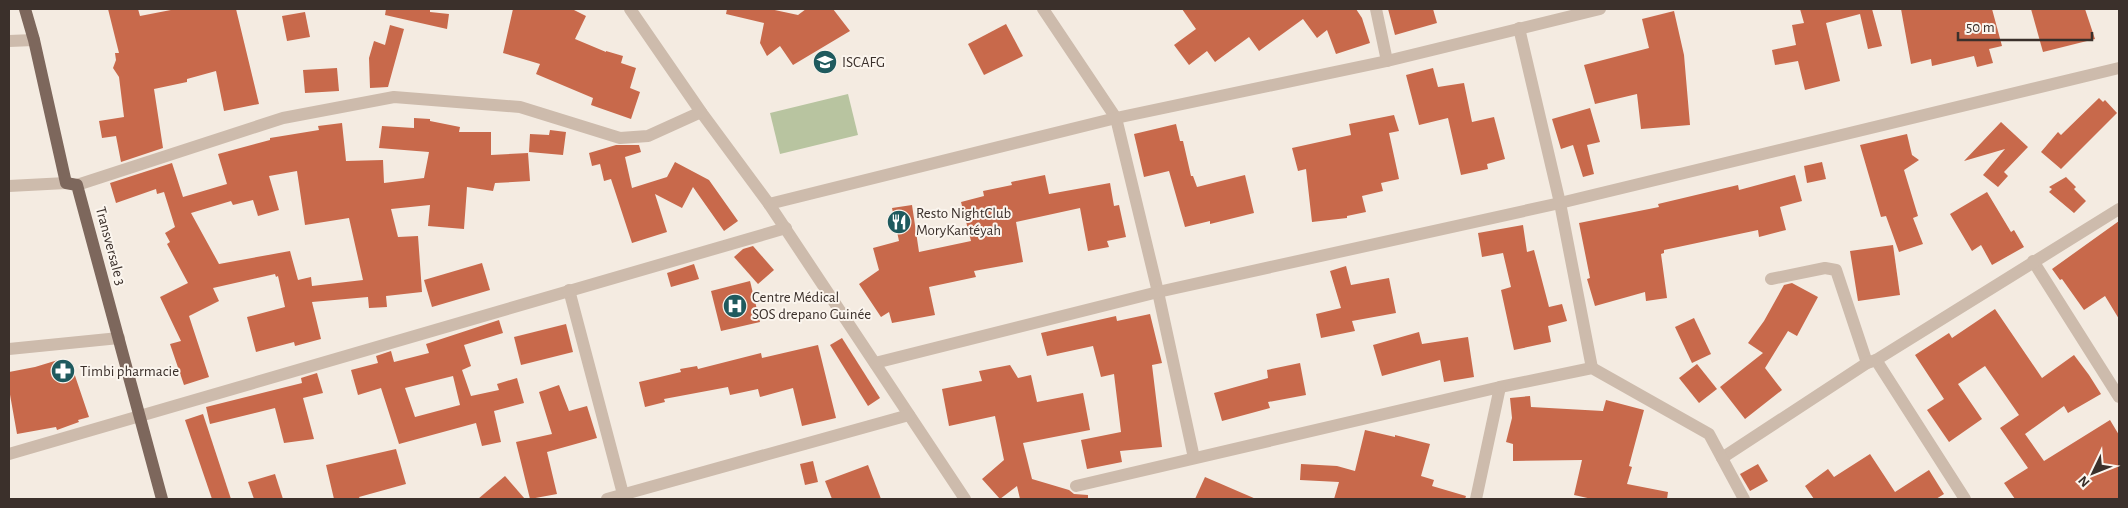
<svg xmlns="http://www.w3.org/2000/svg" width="2128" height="508" font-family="'Alegreya Sans',sans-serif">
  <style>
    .green { fill: #b8c4a0 }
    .building { fill: #c8694b; fill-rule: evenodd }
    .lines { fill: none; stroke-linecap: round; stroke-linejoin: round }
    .minor { stroke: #cdbbac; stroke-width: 12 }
    .major { stroke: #7d675c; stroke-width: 12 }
    .labels { text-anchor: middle; stroke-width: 4; stroke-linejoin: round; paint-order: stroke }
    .poi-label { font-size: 15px; fill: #3b302b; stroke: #fbf5ee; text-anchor: start }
    .street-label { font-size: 15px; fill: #3b302b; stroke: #fbf5ee }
  </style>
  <rect width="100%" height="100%" fill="#f4ebe1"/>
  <polygon class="green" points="848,94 858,135 780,154 770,113"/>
  <g class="building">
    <polygon points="108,9 138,9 140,16 176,9 236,9 259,104 224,111 216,71 187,79 187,82 154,89 163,148 121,162 116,136 102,138 99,121 124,117 119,77 113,68 116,60 115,53 119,53"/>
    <polygon points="386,9 430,9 430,12 449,14 447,29 385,15"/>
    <polygon points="513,9 572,9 586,16 575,39 606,52 606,51 623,56 621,63 636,68 630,88 640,92 631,119 591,105 593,98 536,74 540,64 503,53"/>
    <polygon points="727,9 770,9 798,15 806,9 833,9 850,31 793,65 780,46 767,56 760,43 764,23 726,14"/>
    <polygon points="1182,9 1356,9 1362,18 1370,43 1336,54 1327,30 1317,38 1303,19 1259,51 1249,37 1215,62 1207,51 1189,65 1174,45 1196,29"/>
    <polygon points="1388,9 1433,9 1437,23 1395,35"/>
    <polygon points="1800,9 1872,9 1882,46 1868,49 1860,14 1826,23 1840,81 1805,90 1798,61 1775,65 1772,50 1796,45 1792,25 1804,23"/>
    <polygon points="1901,9 1992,9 2002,46 1989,49 1993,63 1977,67 1974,56 1932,66 1931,59 1911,64"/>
    <polygon points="2031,9 2085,9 2095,39 2043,52"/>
    <polygon points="1674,11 1684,55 1690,125 1641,129 1637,94 1595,104 1584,65 1649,48 1642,19"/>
    <polygon points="305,12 310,37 287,41 282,16"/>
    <polygon points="1006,24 1023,56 984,75 968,44"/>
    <polygon points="390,25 404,29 388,87 370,88 369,58 374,41 385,45"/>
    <polygon points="337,68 339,91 305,93 303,70"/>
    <polygon points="1433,68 1438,87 1464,83 1472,122 1494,117 1505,159 1487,164 1488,169 1461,175 1448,118 1419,125 1406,75"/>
    <polygon points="2099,98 2103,102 2105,100 2117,113 2061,169 2041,152 2058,132 2061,135"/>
    <polygon points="1590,108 1600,142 1587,145 1594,174 1583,177 1573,145 1561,149 1552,119"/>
    <polygon points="1394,115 1399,131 1389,133 1399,179 1381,183 1383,191 1362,196 1366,212 1347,216 1347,218 1312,222 1306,169 1298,171 1292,148 1351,135 1349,124"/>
    <path d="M414 118 430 119V121L460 127 459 132H491V155L528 153 530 181 495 183 493 191 467 187 464 229 428 226 430 205 391 209 398 237 418 236 422 292 386 296 387 307 369 308 368 297 312 302 321 339 295 346 294 342 256 352 247 317 285 307 278 276 276 277 275 274 213 288 219 301 189 316 209 377 184 385 170 344 181 341 160 297 188 283 167 244 170 242 165 233 175 227 164 192 157 194 156 189 116 203 110 183 172 163 183 197 227 184 218 154 270 140V138L319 130 318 126 342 123 346 161 383 160 384 183 424 178 429 152 379 148 382 126 414 128ZM297 171 305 225 349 218 363 280 312 286 311 277 298 280 290 251 219 264 191 213 231 201 233 205 253 200 258 216 279 210 269 176Z"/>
    <polygon points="2001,122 2028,147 2004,172 2008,176 1998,187 1983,175 2005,149 1964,161"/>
    <polygon points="1176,124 1180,141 1183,141 1191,176 1193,176 1197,187 1245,175 1254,213 1210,224 1210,221 1185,227 1169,171 1144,177 1134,134"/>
    <polygon points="550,130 566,132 563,155 529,152 530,134 549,135"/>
    <polygon points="1907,134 1912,155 1919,160 1904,170 1918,216 1913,218 1923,244 1899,252 1886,216 1881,217 1860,145"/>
    <polygon points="616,145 639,145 641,152 625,157 632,188 667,177 675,162 709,180 738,221 724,231 693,187 682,208 655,194 667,232 632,243 611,179 604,181 600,164 592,166 589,153"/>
    <polygon points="1822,162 1826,179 1807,183 1804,166"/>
    <polygon points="1045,175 1049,194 1110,183 1114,206 1119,205 1126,237 1107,241 1109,247 1088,251 1080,208 1016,222 1023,262 974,271 976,277 929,287 935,315 892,323 889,312 881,317 859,284 879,270 873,248 899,241 892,208 912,205 919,252 971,241 961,202 984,196 983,191 1012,185 1011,182"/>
    <polygon points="1795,175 1802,201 1780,207 1786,230 1759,237 1758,230 1664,250 1664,253 1661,254 1667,298 1646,301 1645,292 1595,306 1587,279 1590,278 1579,223 1659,207 1658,204 1738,185 1739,190"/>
    <polygon points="2066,177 2076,187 2074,189 2086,201 2074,213 2049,192 2052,189 2049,187"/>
    <polygon points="1987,192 2011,232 2014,230 2024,247 1992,265 1981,245 1972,251 1950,214"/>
    <polygon points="2119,221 2119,319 2105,296 2084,310 2062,279 2060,280 2052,269"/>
    <polygon points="1523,225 1527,252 1534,250 1549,307 1562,304 1567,321 1548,326 1551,342 1514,350 1501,290 1511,287 1503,253 1482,257 1478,233"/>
    <polygon points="1893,245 1900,295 1858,301 1850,251"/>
    <polygon points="753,246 774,270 758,284 734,257 743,249"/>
    <polygon points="482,263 490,290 432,307 424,280"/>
    <polygon points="694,264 699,279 671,287 667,273"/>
    <polygon points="1346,266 1351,285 1389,278 1396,313 1352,321 1355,331 1321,338 1316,314 1341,308 1330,271"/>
    <polygon points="750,281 760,322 721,331 711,291"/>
    <polygon points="1792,283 1818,297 1797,336 1788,331 1765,368 1782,390 1745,419 1720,387 1763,353 1748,343 1764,321 1784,285"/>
    <polygon points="1995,309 2042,378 2074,355 2089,375 2101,394 2068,413 2064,406 2025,434 2044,461 2110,420 2119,435 2119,499 2015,499 2004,483 2028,468 2000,428 2019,415 1985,366 1958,384 1982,419 1949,442 1927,410 1944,399 1915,355 1949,333 1952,338"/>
    <polygon points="1150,314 1162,363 1152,365 1162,447 1120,451 1122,462 1087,469 1081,440 1121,432 1114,374 1101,377 1093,346 1047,356 1041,333 1116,316 1117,321"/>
    <polygon points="1694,318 1711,354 1692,363 1675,327"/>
    <path d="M499 320 503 333 464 345 471 366 462 370 471 396 499 390 497 384 517 378 524 403 494 411 501 442 482 446 476 423 399 444 381 388 358 395 351 370 378 363 376 356 391 351 394 362 429 353 426 344ZM453 376 460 405 415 417 405 388Z"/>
    <polygon points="566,324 573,352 521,365 514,337"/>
    <polygon points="1419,332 1422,344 1468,337 1474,377 1444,382 1440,360 1382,376 1373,345"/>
    <polygon points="842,338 880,398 868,406 830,345"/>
    <polygon points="818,345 836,418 802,426 793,388 760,397 758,389 730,395 728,387 664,399 665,402 645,407 639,382 681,372 680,369 697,366 698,369 761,353 762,358"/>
    <polygon points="58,360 60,365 70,361 89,417 78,420 79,422 57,430 56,427 17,434 9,389 9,372 35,367"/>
    <polygon points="1300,363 1306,395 1268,402 1270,408 1222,421 1214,393 1268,378 1267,370"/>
    <polygon points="1697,364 1717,389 1699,403 1679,378"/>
    <polygon points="1010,365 1018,378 1031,375 1037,402 1083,393 1090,430 1023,443 1032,479 1069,490 1074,494 1088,495 1088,499 1020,499 1017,486 1000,499 982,479 1004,460 995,416 949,426 942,389 982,381 979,371"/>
    <polygon points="317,373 323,393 303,398 314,439 284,443 275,408 210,424 206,407 302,383 301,378"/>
    <polygon points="559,385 569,411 587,406 597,438 547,452 557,494 530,499 516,442 552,434 539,392"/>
    <polygon points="1530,396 1531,407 1603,411 1606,400 1644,410 1629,466 1632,467 1627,484 1668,492 1667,499 1592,499 1574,495 1582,460 1513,461 1513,444 1506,442 1512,418 1510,398"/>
    <polygon points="203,414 231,499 212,499 185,420"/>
    <polygon points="1365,430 1395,437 1395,435 1430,444 1421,476 1434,480 1432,486 1466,496 1465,499 1334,499 1339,482 1300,480 1301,464 1337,466 1355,471"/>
    <polygon points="396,449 406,484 359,497 360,499 334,499 326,465"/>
    <polygon points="1870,454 1895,492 1929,470 1944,494 1936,499 1814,499 1805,486 1828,469 1834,477"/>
    <polygon points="813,461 818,482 805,485 800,464"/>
    <polygon points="1758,464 1768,481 1750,491 1740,474"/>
    <polygon points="868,465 881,499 832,499 825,481"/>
    <polygon points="275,474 283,499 254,499 248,482"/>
    <polygon points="505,476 525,499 478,499"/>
    <polygon points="1205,477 1256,499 1195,499"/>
  </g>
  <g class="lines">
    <g class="minor">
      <polyline points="630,9 701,112 769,204 965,499"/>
      <polyline points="1043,9 1116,118 1158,292 1194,458"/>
      <polyline points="1376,9 1387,61"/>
      <polyline points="1519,28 1560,203 1592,368"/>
      <polyline points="9,41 34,40"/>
      <polyline points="77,185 283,118 394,97 520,107 620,138 648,136 701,112"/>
      <polyline points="9,186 66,183"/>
      <polyline points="769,204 1116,118 1387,61 1600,9"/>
      <polyline points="2033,261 2119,397"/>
      <polyline points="1771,279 1825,268 1836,270 1867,363"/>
      <polyline points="569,290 623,494"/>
      <polyline points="9,349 119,338"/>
      <polyline points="1876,360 1965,499"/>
      <polyline points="875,363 1158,292 1560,203 2119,68"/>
      <polyline points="9,454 786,228"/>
      <polyline points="1722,458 1867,363 1876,360 2119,209"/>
      <polyline points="1076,486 1500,387 1592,368 1709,434 1744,499"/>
      <polyline points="607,499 909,415"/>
      <polyline points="1476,499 1500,387"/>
    </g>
    <polyline class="major" points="25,9 34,40 66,183 77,185 162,499"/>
  </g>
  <defs>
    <g id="university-disc" transform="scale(1.25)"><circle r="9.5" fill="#1f5a5e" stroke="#fbf5ee"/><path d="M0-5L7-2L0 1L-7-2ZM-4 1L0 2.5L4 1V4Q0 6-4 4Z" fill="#fff"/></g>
    <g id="restaurant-disc" transform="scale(1.25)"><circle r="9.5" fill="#1f5a5e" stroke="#fbf5ee"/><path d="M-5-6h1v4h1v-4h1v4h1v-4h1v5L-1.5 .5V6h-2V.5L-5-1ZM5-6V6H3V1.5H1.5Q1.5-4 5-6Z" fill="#fff"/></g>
    <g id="hospital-disc" transform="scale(1.25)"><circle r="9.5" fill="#1f5a5e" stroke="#fbf5ee"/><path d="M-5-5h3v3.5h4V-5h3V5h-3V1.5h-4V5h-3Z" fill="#fff"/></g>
    <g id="pharmacy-disc" transform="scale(1.25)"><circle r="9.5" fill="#1f5a5e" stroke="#fbf5ee"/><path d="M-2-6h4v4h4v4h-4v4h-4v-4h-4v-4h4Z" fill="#fff"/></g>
  </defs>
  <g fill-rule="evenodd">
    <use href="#university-disc" x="825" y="62"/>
    <use href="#restaurant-disc" x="899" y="222"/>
    <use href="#hospital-disc" x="735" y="306"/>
    <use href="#pharmacy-disc" x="63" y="371"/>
  </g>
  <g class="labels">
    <g class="poi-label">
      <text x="842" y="67">ISCAFG</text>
      <text x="916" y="218">Resto NightClub<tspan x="916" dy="17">MoryKantéyah</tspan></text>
      <text x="752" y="302">Centre Médical<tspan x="752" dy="17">SOS drepano Guinée</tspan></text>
      <text x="80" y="376">Timbi pharmacie</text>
    </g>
    <g class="street-label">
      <text transform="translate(111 246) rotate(75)" y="5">Transversale 3</text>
    </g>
  </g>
  <rect width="2128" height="508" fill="none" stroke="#3b302b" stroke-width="20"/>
  <g transform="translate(2093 473) rotate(227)" stroke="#fbf5ee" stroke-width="4" paint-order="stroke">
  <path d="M0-4L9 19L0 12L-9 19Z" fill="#3b302b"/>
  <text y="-8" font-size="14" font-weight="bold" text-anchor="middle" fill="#3b302b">N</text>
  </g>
  <path d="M1958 32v8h134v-8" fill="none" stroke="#3b302b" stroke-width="2.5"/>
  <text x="1966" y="32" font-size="15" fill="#3b302b" stroke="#fbf5ee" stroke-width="4" paint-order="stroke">50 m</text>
</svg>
